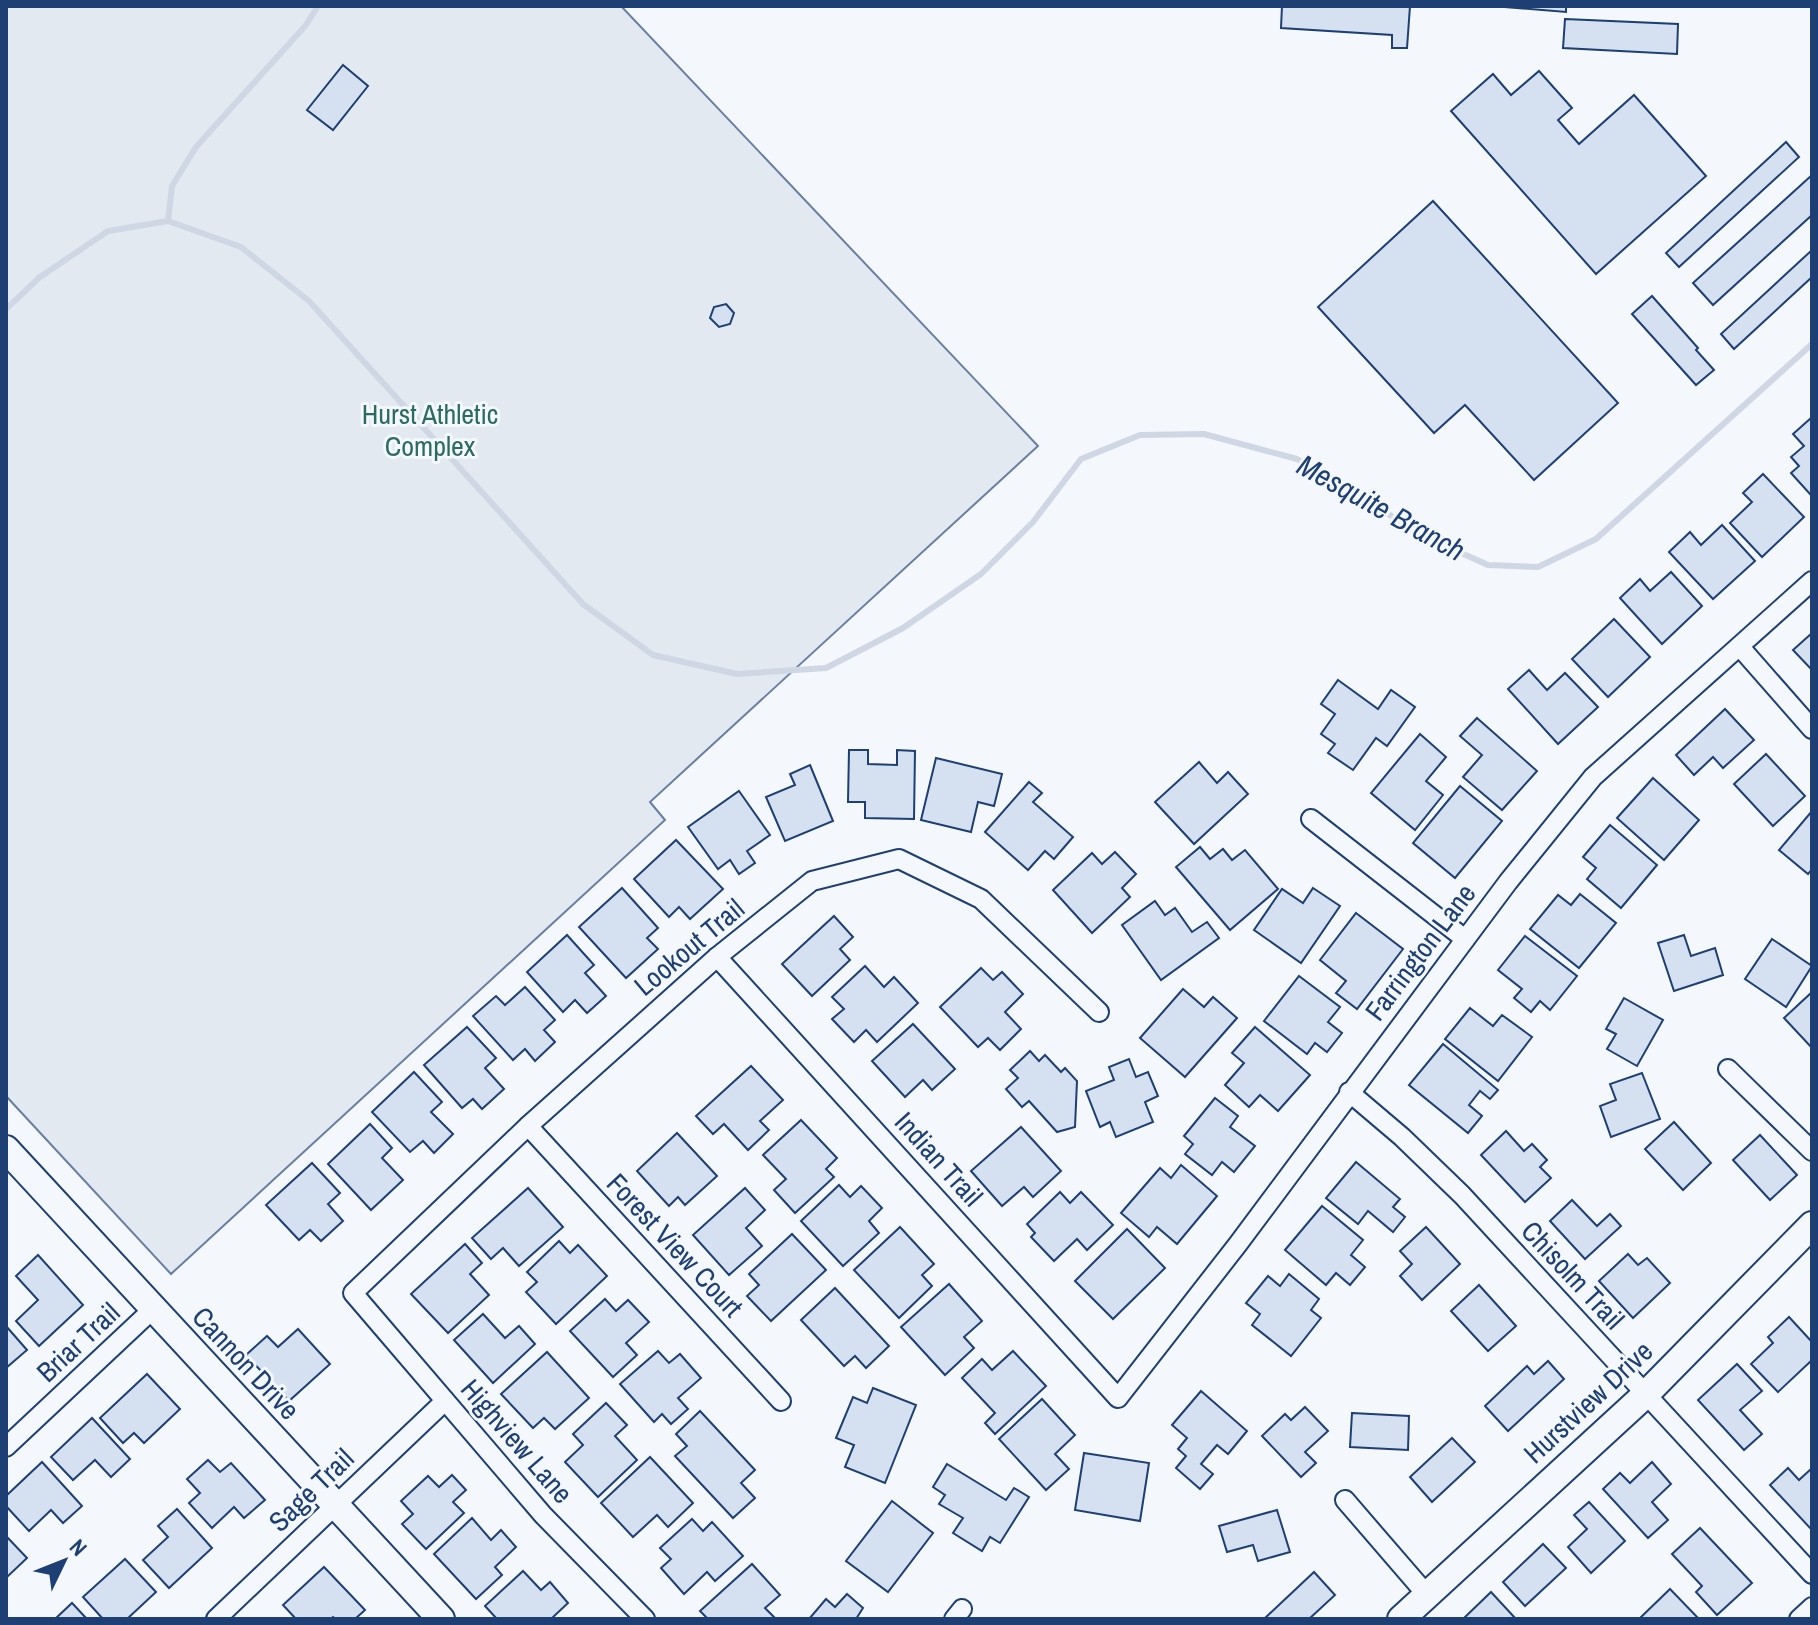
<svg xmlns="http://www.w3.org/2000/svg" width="1818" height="1625" font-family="'Archivo Narrow',sans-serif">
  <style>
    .green { fill: #e3e9f0; stroke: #687fa3; stroke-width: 2 }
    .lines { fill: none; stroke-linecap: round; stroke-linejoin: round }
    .stream { stroke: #cfd7e4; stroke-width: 6 }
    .building { fill: #d5e0f0; stroke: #1d3f73; stroke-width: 2 }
    .street-casing { stroke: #1d3f73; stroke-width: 22 }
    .secondary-casing { stroke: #1d3f73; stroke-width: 30 }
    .street { stroke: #f4f7fb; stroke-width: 18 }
    .secondary { stroke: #f4f7fb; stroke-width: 26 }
    .labels { text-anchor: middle; stroke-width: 6; stroke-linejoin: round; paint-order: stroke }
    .park-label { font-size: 28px; fill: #2c6c60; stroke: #f4f7fb }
    .street-label { font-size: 28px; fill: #1d3f73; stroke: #f4f7fb }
    .water-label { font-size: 30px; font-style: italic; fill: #1d3f73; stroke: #f4f7fb }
  </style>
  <rect width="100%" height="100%" fill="#f4f7fb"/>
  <polygon class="green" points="6,6 621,6 1038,446 650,802 665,820 171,1274 6,1096"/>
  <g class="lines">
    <g class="stream">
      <polyline points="168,221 172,186 196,147 306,25 318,6"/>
      <polyline points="6,309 40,277 108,231 168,221 241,247 309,301 583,604 653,655 737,674 826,668 903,628 981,574 1033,522 1081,459 1140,435 1204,434 1297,459 1428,538 1488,565 1538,567 1596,539 1812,344"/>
    </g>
  </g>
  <g class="building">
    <polygon points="1282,6 1410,6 1407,48 1392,48 1392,35 1281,28"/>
    <polygon points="1492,6 1566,6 1566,12"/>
    <polygon points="1565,19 1678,24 1677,54 1563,48"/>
    <polygon points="343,65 368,86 333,130 307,110"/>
    <polygon points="1539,71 1572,108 1558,120 1579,144 1634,95 1706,176 1596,274 1451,111 1493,74 1511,95"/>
    <polygon points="1786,142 1799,157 1679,267 1666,253"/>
    <polygon points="1812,175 1812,215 1713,305 1693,283"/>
    <polygon points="1433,201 1618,403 1534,480 1465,405 1434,433 1318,307"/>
    <polygon points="1812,250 1812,277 1734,349 1721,334"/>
    <polygon points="1652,296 1698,348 1696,350 1714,370 1696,385 1632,314"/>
    <polygon points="726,304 734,313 730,324 719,327 710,318 714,307"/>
    <polygon points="1811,418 1812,492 1810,494 1791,473 1799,466 1791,457 1804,446 1793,434"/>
    <polygon points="1763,474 1804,517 1762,557 1730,523 1752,502 1743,493"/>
    <polygon points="1722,525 1755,561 1713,599 1669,552 1690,532 1701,545"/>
    <polygon points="1671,572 1702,606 1662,644 1620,598 1640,579 1650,591"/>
    <polygon points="1614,619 1650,657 1608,697 1572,659"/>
    <polygon points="1812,633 1812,670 1793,650"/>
    <polygon points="1529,670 1547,690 1565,673 1598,707 1558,744 1508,689"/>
    <polygon points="1338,680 1378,709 1391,690 1415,707 1387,746 1376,738 1353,770 1328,753 1335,744 1321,734 1335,714 1321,704"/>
    <polygon points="1725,709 1754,740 1723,768 1713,757 1694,775 1676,755"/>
    <polygon points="1477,718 1537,771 1502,810 1463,777 1482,755 1460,736"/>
    <polygon points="1420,734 1446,757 1426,781 1443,795 1415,830 1371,793"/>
    <polygon points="849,750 868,750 868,764 897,765 897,750 915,751 914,819 865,818 865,802 848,802"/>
    <polygon points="1766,754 1805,796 1773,826 1734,784"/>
    <polygon points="936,758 1002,774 994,806 978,802 971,832 921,820"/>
    <polygon points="1199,762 1217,783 1228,772 1248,794 1194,844 1155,802"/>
    <polygon points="810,765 833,821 785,841 766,797 795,785 790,774"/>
    <polygon points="1653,778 1699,820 1664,860 1617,818"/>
    <polygon points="1029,782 1042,793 1033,802 1073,837 1054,859 1045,851 1028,870 985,832"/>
    <polygon points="1460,786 1502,821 1455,878 1413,843"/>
    <polygon points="739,791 770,835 747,851 755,863 739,874 730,860 718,869 688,827"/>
    <polygon points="1812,811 1812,869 1808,874 1779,850"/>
    <polygon points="1610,825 1657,865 1621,908 1587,879 1596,868 1583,857"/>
    <polygon points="676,840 723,889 690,919 679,907 669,917 634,879"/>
    <polygon points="1200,847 1210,859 1223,849 1232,860 1245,850 1278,889 1230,930 1176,867"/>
    <polygon points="1115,852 1136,874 1122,888 1130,897 1092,933 1053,890 1092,853 1102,864"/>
    <polygon points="622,888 658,928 647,938 658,949 626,978 579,927"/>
    <polygon points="1313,888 1340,906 1301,963 1254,930 1282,889 1303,903"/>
    <polygon points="1580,894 1616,923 1579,968 1530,929 1558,895 1571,905"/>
    <polygon points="1155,901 1165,915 1175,908 1192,932 1207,922 1219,938 1161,980 1122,925"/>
    <polygon points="1356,913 1403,949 1357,1009 1336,993 1346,981 1320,960"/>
    <polygon points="834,916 853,937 840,949 850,960 812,996 782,964"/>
    <polygon points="567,935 594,965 585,973 606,996 587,1013 575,1000 563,1012 527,972"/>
    <polygon points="1684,935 1691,956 1715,948 1723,975 1674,991 1658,943"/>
    <polygon points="1525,936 1577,976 1550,1010 1540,1001 1531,1012 1514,998 1522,989 1498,970"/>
    <polygon points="1772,939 1812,966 1786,1007 1745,979"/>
    <polygon points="865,966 884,987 894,977 918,1003 877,1042 866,1030 854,1042 832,1019 844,1009 832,997"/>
    <polygon points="981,968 993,980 1002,972 1023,994 1005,1012 1021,1029 1000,1050 988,1038 978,1047 940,1007"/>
    <polygon points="1299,976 1340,1007 1328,1022 1342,1033 1327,1052 1315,1043 1307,1054 1264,1021"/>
    <polygon points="525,987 555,1020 544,1030 555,1042 535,1061 525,1049 513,1060 473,1016 496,996 505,1005"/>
    <polygon points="1183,989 1204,1007 1213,997 1237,1018 1185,1077 1140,1038"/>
    <polygon points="1811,993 1812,994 1812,1048 1784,1018"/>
    <polygon points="1624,998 1663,1020 1637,1066 1607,1049 1616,1034 1606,1029"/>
    <polygon points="1470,1008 1493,1026 1502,1015 1532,1037 1498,1081 1445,1039"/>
    <polygon points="913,1024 955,1069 932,1090 923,1080 905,1097 872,1061"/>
    <polygon points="467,1027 496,1058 485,1068 504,1089 482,1109 473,1099 462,1108 424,1065"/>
    <polygon points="1255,1027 1310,1075 1278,1111 1260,1095 1249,1107 1225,1085 1244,1063 1232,1053"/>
    <polygon points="1443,1044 1498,1090 1490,1099 1480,1091 1469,1105 1482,1116 1468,1133 1409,1085"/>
    <polygon points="1030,1051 1039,1061 1045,1055 1061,1072 1065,1068 1077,1081 1075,1127 1057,1132 1029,1101 1022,1107 1006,1089 1018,1078 1010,1070"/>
    <polygon points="1129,1059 1136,1077 1148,1072 1158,1096 1145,1102 1153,1122 1116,1137 1110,1122 1100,1127 1086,1091 1114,1080 1109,1067"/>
    <polygon points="751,1066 783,1100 760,1121 769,1130 748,1150 724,1124 713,1134 696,1116"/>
    <polygon points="414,1072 442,1102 431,1112 453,1134 434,1153 423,1141 410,1152 372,1112"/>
    <polygon points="1642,1073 1660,1119 1611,1137 1600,1106 1616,1100 1610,1084"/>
    <polygon points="1215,1098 1238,1116 1230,1127 1255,1146 1234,1172 1222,1162 1212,1175 1185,1154 1193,1144 1184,1136"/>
    <polygon points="801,1120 837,1158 826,1169 834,1177 795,1213 774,1190 786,1179 763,1155"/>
    <polygon points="1674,1122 1711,1163 1683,1190 1645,1149"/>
    <polygon points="370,1124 392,1148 382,1158 403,1180 371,1210 328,1164"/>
    <polygon points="1021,1127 1061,1171 1033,1197 1024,1187 1002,1206 971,1171"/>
    <polygon points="1506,1131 1524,1151 1532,1144 1547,1160 1540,1167 1551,1178 1525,1202 1481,1155"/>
    <polygon points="677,1133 717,1176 685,1205 678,1197 669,1206 637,1171"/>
    <polygon points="1760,1135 1797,1175 1770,1200 1733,1160"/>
    <polygon points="1356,1162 1400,1199 1393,1207 1405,1217 1393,1232 1368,1211 1358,1224 1326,1198"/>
    <polygon points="312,1163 340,1193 328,1204 343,1221 321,1241 310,1230 299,1240 266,1205"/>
    <polygon points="1181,1165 1217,1196 1177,1244 1157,1227 1149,1237 1121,1213 1160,1168 1171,1178"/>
    <polygon points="839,1185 850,1197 861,1186 882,1208 869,1221 879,1233 843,1266 801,1221"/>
    <polygon points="528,1188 563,1227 519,1266 503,1248 491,1259 472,1238"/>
    <polygon points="745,1188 765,1210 746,1228 762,1246 729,1275 693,1235"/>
    <polygon points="1060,1192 1070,1203 1081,1192 1113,1225 1087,1250 1077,1239 1054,1261 1031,1237 1035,1233 1027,1224"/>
    <polygon points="1572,1200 1597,1226 1610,1214 1621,1226 1585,1259 1550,1221"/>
    <polygon points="1322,1206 1363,1240 1351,1255 1365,1267 1350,1285 1336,1273 1326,1285 1285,1250"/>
    <polygon points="900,1227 934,1264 922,1275 932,1286 899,1318 854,1270"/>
    <polygon points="1426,1227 1460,1264 1422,1300 1400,1276 1412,1264 1400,1251"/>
    <polygon points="1127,1229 1165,1268 1113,1319 1075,1281"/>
    <polygon points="792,1234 826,1270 771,1321 747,1296 759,1285 749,1274"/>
    <polygon points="559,1241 570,1253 578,1245 607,1276 556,1324 526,1292 537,1282 527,1272"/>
    <polygon points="465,1244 482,1263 470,1274 489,1295 448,1333 411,1294"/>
    <polygon points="1628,1254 1638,1265 1647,1258 1670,1283 1633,1318 1599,1281"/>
    <polygon points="38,1255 83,1305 39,1346 16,1321 38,1300 16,1276"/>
    <polygon points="1289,1274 1319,1299 1311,1310 1321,1318 1291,1356 1252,1325 1260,1314 1246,1303 1268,1276 1280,1286"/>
    <polygon points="949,1284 982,1321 964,1337 974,1348 945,1375 901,1327"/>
    <polygon points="1479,1285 1516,1326 1488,1351 1451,1311"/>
    <polygon points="835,1288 889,1346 866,1368 855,1356 844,1366 801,1320"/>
    <polygon points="605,1299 616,1311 628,1300 649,1322 626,1343 637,1355 613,1377 570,1331"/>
    <polygon points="483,1314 505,1338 519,1326 535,1344 493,1383 454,1340"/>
    <polygon points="1789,1317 1812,1342 1812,1360 1778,1392 1751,1364 1773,1343 1768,1337"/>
    <polygon points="6,1326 27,1350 6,1368"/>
    <polygon points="298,1329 330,1364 289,1401 246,1355 267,1336 278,1347"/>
    <polygon points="658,1351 669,1363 680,1354 701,1378 678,1398 688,1409 671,1424 662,1414 654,1422 620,1384"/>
    <polygon points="1013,1351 1046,1386 995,1434 985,1423 995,1413 962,1378 982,1359 992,1370"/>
    <polygon points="547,1352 589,1398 555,1429 544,1418 533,1428 501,1394"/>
    <polygon points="1548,1361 1564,1379 1508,1431 1485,1406 1527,1366 1534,1374"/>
    <polygon points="1737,1364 1762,1391 1740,1410 1762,1434 1744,1450 1698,1400"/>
    <polygon points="147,1374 180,1409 144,1443 134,1433 123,1443 100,1418"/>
    <polygon points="873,1388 916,1405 885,1483 845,1467 854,1445 836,1438 853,1397 867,1403"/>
    <polygon points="1201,1391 1247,1431 1228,1454 1217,1445 1201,1464 1213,1474 1200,1489 1176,1468 1186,1456 1178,1449 1187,1438 1172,1425"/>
    <polygon points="1042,1399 1075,1435 1055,1454 1069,1469 1046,1490 999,1439"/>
    <polygon points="606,1403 627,1425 615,1436 637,1460 598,1497 565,1462 583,1445 573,1434"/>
    <polygon points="1305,1407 1328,1431 1305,1452 1316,1463 1301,1477 1262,1436 1285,1414 1291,1420"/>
    <polygon points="700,1411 755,1470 741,1483 755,1498 733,1518 675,1456 687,1446 676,1434"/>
    <polygon points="1352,1413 1409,1416 1408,1450 1350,1447"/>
    <polygon points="92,1418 130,1459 111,1477 95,1460 73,1480 51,1457"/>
    <polygon points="1452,1438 1475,1462 1432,1502 1410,1477"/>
    <polygon points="1084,1453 1149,1463 1140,1521 1075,1510"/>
    <polygon points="650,1457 693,1503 668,1527 657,1515 633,1537 601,1503"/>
    <polygon points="208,1460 220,1472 231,1463 265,1500 244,1518 234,1507 212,1528 189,1503 200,1493 187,1479"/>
    <polygon points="42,1462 82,1506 63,1523 51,1510 29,1531 6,1506 6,1496"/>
    <polygon points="1652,1462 1671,1484 1652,1502 1668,1520 1648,1538 1603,1489 1620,1473 1630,1483"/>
    <polygon points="947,1464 1006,1500 1014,1488 1029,1497 1000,1543 990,1537 982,1551 953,1533 963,1518 939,1504 945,1495 933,1487"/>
    <polygon points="1788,1468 1799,1480 1812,1468 1811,1529 1770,1485"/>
    <polygon points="452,1475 466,1490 453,1502 464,1513 426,1549 402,1524 413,1514 401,1501 428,1476 439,1487"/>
    <polygon points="892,1501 933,1533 888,1592 846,1561"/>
    <polygon points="1589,1502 1625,1541 1591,1573 1568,1547 1587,1529 1574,1515"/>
    <polygon points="177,1509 212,1548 169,1588 143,1560 168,1537 158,1526"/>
    <polygon points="1277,1510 1290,1552 1258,1561 1253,1545 1227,1552 1219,1526"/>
    <polygon points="472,1518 491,1540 501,1530 516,1547 495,1567 502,1575 476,1599 434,1554"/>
    <polygon points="692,1519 703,1531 712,1522 743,1556 715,1581 707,1572 684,1594 661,1568 671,1559 660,1548"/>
    <polygon points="1700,1528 1752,1583 1717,1615 1696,1592 1702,1586 1672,1554"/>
    <polygon points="6,1536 27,1558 6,1578"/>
    <polygon points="1543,1544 1566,1568 1525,1606 1503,1582"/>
    <polygon points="125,1559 156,1592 127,1619 103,1619 83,1597"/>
    <polygon points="752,1564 780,1595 765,1608 776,1619 708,1619 700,1611"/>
    <polygon points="324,1567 365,1610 355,1619 336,1619 333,1617 331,1619 296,1619 283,1605"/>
    <polygon points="523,1571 541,1590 550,1582 568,1603 551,1619 497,1619 485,1606"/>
    <polygon points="1314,1572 1335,1595 1309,1619 1264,1619"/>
    <polygon points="1670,1589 1699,1619 1639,1619"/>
    <polygon points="1491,1592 1516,1619 1463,1619"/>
    <polygon points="847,1594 863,1608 856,1619 809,1619 826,1599 835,1607"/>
    <polygon points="72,1603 87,1619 55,1619"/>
  </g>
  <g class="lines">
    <g class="street-casing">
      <g id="street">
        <polyline points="1740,647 1812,729"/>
        <polyline points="1311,819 1465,939"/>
        <polyline points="717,957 1118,1398 1238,1244 1508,882 1593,777 1812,581"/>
        <polyline points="1728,1069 1812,1151"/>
        <polyline points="1349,1092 1402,1137 1462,1195 1812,1574"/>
        <polyline points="528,1126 781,1401"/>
        <polyline points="6,1447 152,1310"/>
        <polyline points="1345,1500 1427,1595"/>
        <polyline points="216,1619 445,1401"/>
        <polyline points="645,1619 543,1515 353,1293 528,1126 717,957 812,881 899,859 981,899 1099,1012"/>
        <polyline points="954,1619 962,1609"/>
        <polyline points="1799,1619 1812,1607"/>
      </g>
    </g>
    <g class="secondary-casing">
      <g id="secondary">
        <polyline points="6,1149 441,1619"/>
        <polyline points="1401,1619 1645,1395 1812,1225"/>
      </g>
    </g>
    <use href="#street" class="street"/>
    <use href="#secondary" class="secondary"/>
  </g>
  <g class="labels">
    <g class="park-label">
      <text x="430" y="424">Hurst Athletic<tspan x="430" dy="32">Complex</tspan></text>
    </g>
    <g class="street-label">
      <text transform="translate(689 947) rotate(-40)" y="10">Lookout Trail</text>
      <text transform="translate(1420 952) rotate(-53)" y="10">Farrington Lane</text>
      <text transform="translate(939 1159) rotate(48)" y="10">Indian Trail</text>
      <text transform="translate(675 1245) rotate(47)" y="10">Forest View Court</text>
      <text transform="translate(1573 1275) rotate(47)" y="10">Chisolm Trail</text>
      <text transform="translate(78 1342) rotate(-43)" y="10">Briar Trail</text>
      <text transform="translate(246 1363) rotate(47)" y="10">Cannon Drive</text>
      <text transform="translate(1588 1402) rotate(-43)" y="10">Hurstview Drive</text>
      <text transform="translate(517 1441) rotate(49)" y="10">Highview Lane</text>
      <text transform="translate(311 1490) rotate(-44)" y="10">Sage Trail</text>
    </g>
    <g class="water-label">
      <text transform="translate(1381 508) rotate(29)" y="10">Mesquite Branch</text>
    </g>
  </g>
  <rect width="1818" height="1625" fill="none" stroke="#1d3f73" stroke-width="16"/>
  <g transform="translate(64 1561) rotate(47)" stroke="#f4f7fb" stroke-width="6" paint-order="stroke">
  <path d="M0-6L14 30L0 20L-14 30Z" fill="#1d3f73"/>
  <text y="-12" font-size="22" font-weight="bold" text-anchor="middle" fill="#1d3f73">N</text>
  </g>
</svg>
